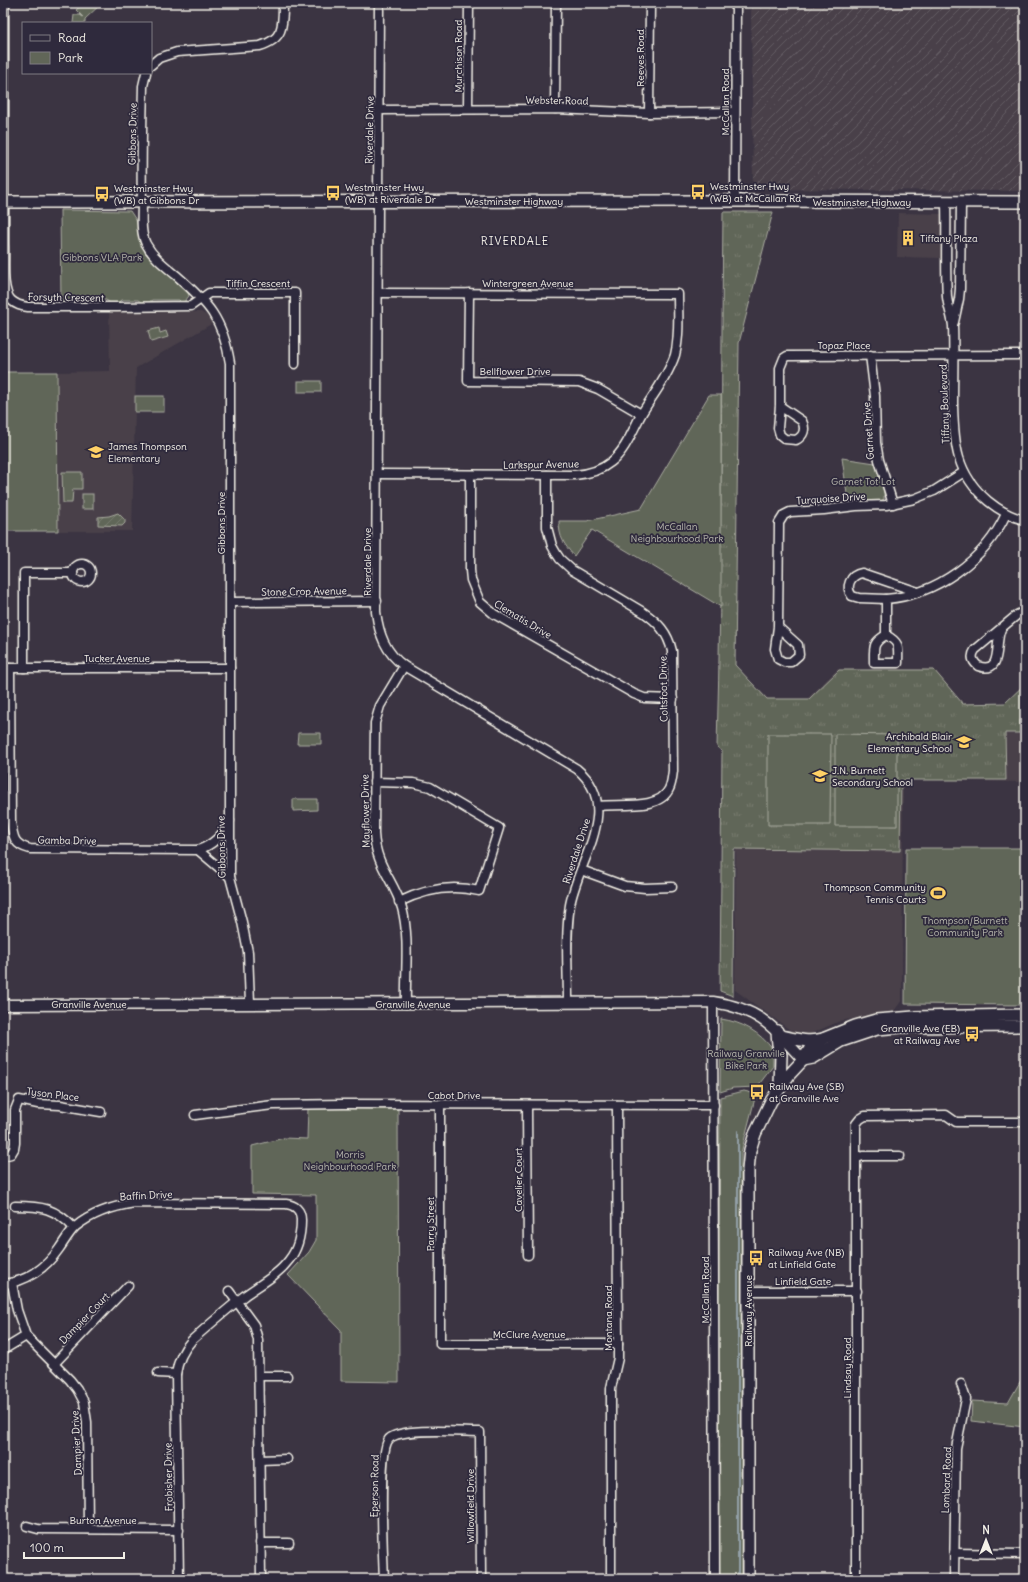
<svg xmlns="http://www.w3.org/2000/svg" width="1028" height="1582" font-family="Delius,sans-serif">
  <style>
    .built { fill: #494049 }
    .industrial { fill: url(#industrial-furrows) }
    .grass { fill: url(#grass-tufts); stroke: #aaaca0 }
    .park { fill: #616658; stroke: #aaaca0 }
    .garden { fill: url(#garden-furrows); stroke: #aaaca0 }
    .lines { fill: none; stroke-linecap: round; stroke-linejoin: round }
    .stream { stroke: #929fa7; stroke-width: 2 }
    .minor-casing { stroke: #f4f1e8; stroke-width: 11 }
    .tertiary-casing { stroke: #f4f1e8; stroke-width: 13 }
    .secondary-casing { stroke: #f4f1e8; stroke-width: 14 }
    .minor { stroke: #2f2a3d; stroke-width: 8 }
    .tertiary { stroke: #2f2a3d; stroke-width: 10 }
    .secondary { stroke: #2f2a3d; stroke-width: 11 }
    .labels { text-anchor: middle; stroke-width: 3.5; stroke-linejoin: round; paint-order: stroke }
    .street-label { font-size: 10px; fill: #f4f1e8; stroke: #2f2a3d }
    .poi-label { font-size: 10px; fill: #f4f1e8; stroke: #2f2a3d; text-anchor: start }
    .park-label { font-size: 10px; fill: #b9b9ae; stroke: #2f2a3d }
    .neighbourhood-label { font-size: 11px; letter-spacing: 1px; fill: #f4f1e8; stroke: #2f2a3d }
  </style>
  <defs>
    <pattern id="industrial-furrows" width="10" height="10" patternUnits="userSpaceOnUse"><rect width="10" height="10" fill="#494049"/><path d="M-1 1l2-2M0 10L10 0M9 11l2-2" fill="none" stroke="#645c63"/></pattern>
    <pattern id="grass-tufts" width="24" height="20" patternUnits="userSpaceOnUse"><rect width="24" height="20" fill="#616658"/><path d="M3 7l-1-3M5 7V3M7 7l1-3M15 17l-1-3M17 17v-4M19 17l1-3" fill="none" stroke="#787c70"/></pattern>
    <pattern id="garden-furrows" width="10" height="10" patternUnits="userSpaceOnUse"><rect width="10" height="10" fill="#616658"/><path d="M-1 1l2-2M0 10L10 0M9 11l2-2" fill="none" stroke="#787c70"/></pattern>
  </defs>
  <rect width="100%" height="100%" fill="#3b3442"/>
  <filter id="ink" filterUnits="userSpaceOnUse"><feTurbulence type="fractalNoise" baseFrequency=".025" numOctaves="2"/><feDisplacementMap in="SourceGraphic" scale="8" xChannelSelector="R" yChannelSelector="G"/><feConvolveMatrix kernelMatrix="1 2 1 2 8 2 1 2 1" color-interpolation-filters="sRGB"/></filter>
  <g filter="url(#ink)">
    <g class="built">
      <polygon points="898,213 941,214 941,258 897,257"/>
      <polygon points="109,311 201,312 208,316 213,323 136,368 132,531 58,531 57,372 110,371"/>
      <polygon points="737,667 767,698 808,698 838,669 934,669 963,703 1005,703 1025,683 1025,782 903,780 902,1000 894,1011 840,1021 801,1038 735,990"/>
    </g>
    <polygon class="industrial" points="751,3 1025,3 1025,191 753,189"/>
    <path class="grass" d="M723 212H773L739 343 735 665 767 699H809L839 670H934L963 704 1005 703 1025 684V720H1020V733H1005L1006 780H901L900 851 734 849 733 996 720 991 722 751 717 747C722 569 721 390 723 212Z"/>
    <g class="park">
      <polygon points="84,3 102,3 85,19 85,23 73,23 74,15 80,15 83,17 76,10"/>
      <polygon points="60,210 130,211 136,220 145,253 188,293 189,296 185,301 181,302 179,300 152,300 147,303 143,303 138,300 121,300 116,304 112,304 106,300 69,300 61,303"/>
      <polygon points="159,328 160,333 166,331 168,337 151,342 148,331"/>
      <polygon points="3,372 57,372 58,531 3,531"/>
      <rect x="298" y="381" width="23" height="11"/>
      <path d="M709 395H721V607L592 530 574 556C564 544 559 538 559 521H587L641 509Z"/>
      <rect x="135" y="396" width="29" height="16"/>
      <polygon points="842,458 875,463 884,492 884,499 881,501 848,501"/>
      <polygon points="62,472 82,472 82,489 73,489 72,503 63,503"/>
      <rect x="82" y="494" width="11" height="15"/>
      <polygon points="298,733 321,733 321,744 297,744"/>
      <polygon points="768,734 831,734 830,825 768,825"/>
      <polygon points="835,734 897,735 897,826 835,826"/>
      <polygon points="293,799 317,799 317,810 293,811"/>
      <polygon points="906,848 1025,848 1025,1005 905,1004"/>
      <path d="M721 1019C742 1022 760 1032 773 1050V1066L757 1087 733 1088 720 1092Z"/>
      <polygon points="744,1091 756,1094 741,1153 741,1579 717,1579 720,1097"/>
      <polygon points="308,1108 398,1109 399,1382 341,1381 341,1330 288,1275 309,1252 316,1240 316,1195 252,1194 252,1146 284,1138 307,1139"/>
      <polygon points="1025,1373 1025,1427 971,1421 972,1401 1008,1403"/>
    </g>
    <polygon class="garden" points="118,513 125,520 125,523 122,526 98,525 98,517 109,516"/>
    <g class="lines">
      <polyline class="stream" points="738,1131 738,1579"/>
      <g class="minor-casing">
        <g id="minor">
          <path d="M4 3V244C5 258 1 290 11 300 16 305 21 306 28 307H117L191 306 209 293H295V364"/>
          <path d="M379 3 376 612C379 634 385 652 404 666L577 769C623 807 578 860 570 905 565 936 568 970 568 1002"/>
          <path d="M151 65 159 58 177 52 260 46C284 39 283 25 283 3"/>
          <path d="M146 73 143 86C142 125 141 163 142 202 142 216 140 232 146 244 153 257 165 266 176 275 208 303 223 319 230 363V877L242 922 248 952 250 1003"/>
          <polyline points="468,109 469,3"/>
          <polyline points="555,109 556,3"/>
          <polyline points="379,110 555,109 649,113 734,112"/>
          <polyline points="649,113 650,3"/>
          <polyline points="735,201 736,3"/>
          <path d="M946 203C947 234 945 265 947 297 948 307 952 316 953 326 954 352 953 379 953 405 954 444 956 474 988 501 999 510 1011 517 1025 520"/>
          <polyline points="469,293 468,381 579,382 598,389 641,414"/>
          <polyline points="954,322 959,299 960,289 961,203"/>
          <polyline points="870,355 875,396 876,443 879,460 893,504"/>
          <path d="M780 406 802 421C806 429 804 436 796 440L785 439 780 435 778 428 780 406V368L784 358 787 356 1025 355"/>
          <path d="M378 474 575 475C588 474 600 471 611 462 626 450 633 429 642 413 653 395 668 376 675 355 680 335 678 314 678 294L378 293"/>
          <polyline points="470,475 470,570 471,580 480,602 494,614 634,694 644,698 673,699"/>
          <path d="M547 475V527L552 546 556 553 560 559 572 570 643 612C658 622 668 633 672 651L673 771C672 777 672 783 669 789 659 811 618 803 598 806"/>
          <circle cx="82" cy="573" r="9"/>
          <path d="M886 599 859 598 852 596C845 587 850 575 862 573L918 592"/>
          <polyline points="231,602 377,601"/>
          <polyline points="778,627 798,645 799,655 791,662 784,662 778,659 775,649 778,627 779,523 784,515 790,512 824,510 856,506 886,505 914,499 934,491 964,472"/>
          <path d="M1001 629C994 642 1004 675 978 666 972 661 971 656 975 650L1017 615 1025 611"/>
          <path d="M886 635V599C936 595 985 560 1006 514"/>
          <path d="M886 635C901 643 898 648 898 663H874C874 647 872 643 886 635Z"/>
          <path d="M404 666 380 706 375 723 374 834C376 867 394 880 402 908 410 937 405 974 406 1004"/>
          <polyline points="3,668 230,668"/>
          <path d="M10 668 11 821C13 836 13 845 30 849L198 850 230 877"/>
          <polyline points="24,668 24,573 73,573"/>
          <path d="M374 782 413 783 430 787 499 828 479 891C451 884 425 889 399 902"/>
          <path d="M198 850C213 845 223 835 230 821"/>
          <polyline points="581,870 625,886 645,888 672,887"/>
          <polyline points="713,1002 715,1579"/>
          <polyline points="440,1105 440,1344 618,1344"/>
          <polyline points="527,1105 528,1255"/>
          <polyline points="195,1115 273,1105 344,1104 714,1105"/>
          <polyline points="3,1156 11,1154 14,1149 15,1143 15,1110 19,1100 38,1104 60,1105 101,1112"/>
          <polyline points="857,1158 863,1156 900,1156"/>
          <path d="M15 1206C42 1206 55 1208 74 1228"/>
          <polyline points="12,1283 17,1310 26,1336 70,1380 77,1389 84,1402 87,1422 88,1529"/>
          <path d="M3 1284C26 1282 46 1268 59 1249 64 1242 69 1233 75 1227 92 1213 114 1206 135 1203L286 1204C295 1205 301 1210 301 1220 301 1234 298 1249 289 1260 278 1275 259 1285 244 1296 226 1310 209 1325 192 1340 183 1350 178 1360 176 1374L179 1579"/>
          <polyline points="229,1291 254,1325 258,1340 261,1579"/>
          <polyline points="749,1291 857,1291"/>
          <polyline points="3,1350 26,1336"/>
          <polyline points="54,1364 128,1286"/>
          <polyline points="158,1373 176,1374"/>
          <polyline points="259,1376 287,1376"/>
          <polyline points="260,1460 287,1459"/>
          <polyline points="27,1526 38,1529 179,1530"/>
          <polyline points="260,1543 289,1543"/>
          <polyline points="954,1553 1025,1554"/>
          <path d="M384 1579C383 1557 378 1451 389 1439 401 1427 462 1432 480 1432L481 1579"/>
          <polyline points="611,1579 611,1388 618,1358 618,1344 617,1105"/>
          <polyline points="856,1579 856,1124 860,1119 865,1116 946,1115 956,1122 1025,1122"/>
          <polyline points="954,1579 956,1448 966,1399 961,1384"/>
        </g>
      </g>
      <g class="tertiary-casing">
        <path id="tertiary" d="M3 1005 713 1002C760 1009 773 1027 803 1060"/>
      </g>
      <g class="secondary-casing">
        <g id="secondary">
          <polyline points="3,202 735,201 1025,202"/>
          <polyline points="777,1031 778,1045 781,1055 780,1086"/>
          <path d="M781 1036C795 1039 808 1043 823 1039"/>
          <polyline points="803,1060 813,1058 841,1041 877,1029 901,1027 1025,1026"/>
          <polyline points="748,1579 748,1170 750,1150 755,1134 771,1101 789,1075 803,1060 809,1050 825,1038 855,1026 876,1020 914,1017 1025,1015"/>
        </g>
      </g>
      <use href="#minor" class="minor"/>
      <use href="#tertiary" class="tertiary"/>
      <use href="#secondary" class="secondary"/>
    </g>
  </g>
  <defs>
    <g id="bus-bare" transform="scale(1.2)"><path d="M-5-6H5V4H4V6H2V4H-2V6H-4V4H-5ZM-3.5-4V0h7V-4ZM-3.5 1.2v1.5H-2V1.2ZM2 1.2v1.5H3.5V1.2Z" fill="#ffd166" stroke="#2f2a3d" stroke-width="2.5" paint-order="stroke"/></g>
    <g id="building-bare" transform="scale(1.2)"><path d="M-4-6H4V6H1V3H-1V6H-4ZM-2.5-4.3h1.7v1.8h-1.7ZM.8-4.3h1.7v1.8H.8ZM-2.5-1h1.7V.8h-1.7ZM.8-1h1.7V.8H.8Z" fill="#ffd166" stroke="#2f2a3d" stroke-width="2.5" paint-order="stroke"/></g>
    <g id="school-bare" transform="scale(1.2)"><path d="M0-5L7-2L0 1L-7-2ZM-4 1L0 2.5L4 1V4Q0 6-4 4Z" fill="#ffd166" stroke="#2f2a3d" stroke-width="2.5" paint-order="stroke"/></g>
    <g id="stadium-bare" transform="scale(1.2)"><path d="M0-5a6.5 5 0 1 0 0 10a6.5 5 0 1 0 0-10ZM-3.5-1.8h7v3.6h-7Z" fill="#ffd166" stroke="#2f2a3d" stroke-width="2.5" paint-order="stroke"/></g>
  </defs>
  <g fill-rule="evenodd">
    <use href="#bus-bare" x="698" y="192"/>
    <use href="#bus-bare" x="333" y="193"/>
    <use href="#bus-bare" x="102" y="194"/>
    <use href="#building-bare" x="908" y="238"/>
    <use href="#school-bare" x="96" y="452"/>
    <use href="#school-bare" x="964" y="742"/>
    <use href="#school-bare" x="820" y="776"/>
    <use href="#stadium-bare" x="938" y="893"/>
    <use href="#bus-bare" x="972" y="1034"/>
    <use href="#bus-bare" x="757" y="1092"/>
    <use href="#bus-bare" x="756" y="1258"/>
  </g>
  <g class="labels">
    <g class="street-label">
      <text transform="translate(458 56) rotate(-90)" y="4">Murchison Road</text>
      <text transform="translate(640 58) rotate(-90)" y="4">Reeves Road</text>
      <text transform="translate(557 100) rotate(1)" y="4">Webster Road</text>
      <text transform="translate(725 102) rotate(-90)" y="4">McCallan Road</text>
      <text transform="translate(369 130) rotate(-89)" y="4">Riverdale Drive</text>
      <text transform="translate(132 134) rotate(-89)" y="4">Gibbons Drive</text>
      <text x="514" y="205">Westminster Highway</text>
      <text x="862" y="206">Westminster Highway</text>
      <text x="258" y="287">Tiffin Crescent</text>
      <text x="528" y="287">Wintergreen Avenue</text>
      <text transform="translate(66 297) rotate(1)" y="4">Forsyth Crescent</text>
      <text x="844" y="349">Topaz Place</text>
      <text x="515" y="375">Bellflower Drive</text>
      <text transform="translate(944 404) rotate(-92)" y="4">Tiffany Boulevard</text>
      <text transform="translate(868 431) rotate(-94)" y="4">Garnet Drive</text>
      <text transform="translate(541 464) rotate(-1)" y="4">Larkspur Avenue</text>
      <text transform="translate(831 498) rotate(-4)" y="4">Turquoise Drive</text>
      <text transform="translate(221 523) rotate(-90)" y="4">Gibbons Drive</text>
      <text transform="translate(367 562) rotate(-90)" y="4">Riverdale Drive</text>
      <text transform="translate(304 591) rotate(-1)" y="4">Stone Crop Avenue</text>
      <text transform="translate(523 619) rotate(31)" y="4">Clematis Drive</text>
      <text x="117" y="662">Tucker Avenue</text>
      <text transform="translate(663 689) rotate(-91)" y="4">Coltsfoot Drive</text>
      <text transform="translate(365 811) rotate(-91)" y="4">Mayflower Drive</text>
      <text transform="translate(67 840) rotate(1)" y="4">Gamba Drive</text>
      <text transform="translate(221 847) rotate(-91)" y="4">Gibbons Drive</text>
      <text transform="translate(576 851) rotate(-72)" y="4">Riverdale Drive</text>
      <text x="89" y="1008">Granville Avenue</text>
      <text x="413" y="1008">Granville Avenue</text>
      <text transform="translate(53 1094) rotate(7)" y="4">Tyson Place</text>
      <text x="454" y="1099">Cabot Drive</text>
      <text transform="translate(518 1180) rotate(-90)" y="4">Cavelier Court</text>
      <text transform="translate(146 1195) rotate(-3)" y="4">Baffin Drive</text>
      <text transform="translate(430 1224) rotate(-90)" y="4">Parry Street</text>
      <text x="803" y="1285">Linfield Gate</text>
      <text transform="translate(705 1290) rotate(-90)" y="4">McCallan Road</text>
      <text transform="translate(748 1311) rotate(-90)" y="4">Railway Avenue</text>
      <text transform="translate(84 1318) rotate(-46)" y="4">Dampier Court</text>
      <text transform="translate(608 1318) rotate(-90)" y="4">Montana Road</text>
      <text x="529" y="1338">McClure Avenue</text>
      <text transform="translate(847 1368) rotate(-90)" y="4">Lindsay Road</text>
      <text transform="translate(76 1443) rotate(-93)" y="4">Dampier Drive</text>
      <text transform="translate(168 1477) rotate(-91)" y="4">Frobisher Drive</text>
      <text transform="translate(946 1480) rotate(-88)" y="4">Lombard Road</text>
      <text transform="translate(374 1486) rotate(-89)" y="4">Eperson Road</text>
      <text transform="translate(470 1506) rotate(-90)" y="4">Willowfield Drive</text>
      <text x="103" y="1524">Burton Avenue</text>
    </g>
    <g class="poi-label">
      <text x="710" y="190">Westminster Hwy<tspan x="710" dy="12">(WB) at McCallan Rd</tspan></text>
      <text x="345" y="191">Westminster Hwy<tspan x="345" dy="12">(WB) at Riverdale Dr</tspan></text>
      <text x="114" y="192">Westminster Hwy<tspan x="114" dy="12">(WB) at Gibbons Dr</tspan></text>
      <text x="920" y="242">Tiffany Plaza</text>
      <text x="108" y="450">James Thompson<tspan x="108" dy="12">Elementary</tspan></text>
      <text x="952" y="740" text-anchor="end">Archibald Blair<tspan x="952" dy="12">Elementary School</tspan></text>
      <text x="832" y="774">J.N. Burnett<tspan x="832" dy="12">Secondary School</tspan></text>
      <text x="926" y="891" text-anchor="end">Thompson Community<tspan x="926" dy="12">Tennis Courts</tspan></text>
      <text x="960" y="1032" text-anchor="end">Granville Ave (EB)<tspan x="960" dy="12">at Railway Ave</tspan></text>
      <text x="769" y="1090">Railway Ave (SB)<tspan x="769" dy="12">at Granville Ave</tspan></text>
      <text x="768" y="1256">Railway Ave (NB)<tspan x="768" dy="12">at Linfield Gate</tspan></text>
    </g>
    <g class="park-label">
      <text x="102" y="261">Gibbons VLA Park</text>
      <text x="863" y="485">Garnet Tot Lot</text>
      <text x="677" y="530">McCallan<tspan x="677" dy="12">Neighbourhood Park</tspan></text>
      <text x="965" y="924">Thompson/Burnett<tspan x="965" dy="12">Community Park</tspan></text>
      <text x="746" y="1057">Railway Granville<tspan x="746" dy="12">Bike Park</tspan></text>
      <text x="350" y="1158">Morris<tspan x="350" dy="12">Neighbourhood Park</tspan></text>
    </g>
    <g class="neighbourhood-label">
      <text x="515" y="245">RIVERDALE</text>
    </g>
  </g>
  <rect width="1028" height="1582" fill="none" stroke="#2f2a3d" stroke-width="16"/>
  <rect x="8" y="8" width="1012" height="1566" fill="none" stroke="#f4f1e8" stroke-width="1.5" filter="url(#ink)"/>
  <rect x="22" y="22" width="130" height="52" fill="#2f2a3d" stroke="#7e7a81"/>
  <rect x="30" y="35" width="20" height="6" fill="#2f2a3d" stroke="#7e7a81"/>
  <text x="58" y="42" font-size="12" fill="#f4f1e8">Road</text>
  <rect x="30" y="52" width="20" height="12" fill="#616658" stroke="#7e7a81"/>
  <text x="58" y="62" font-size="12" fill="#f4f1e8">Park</text>
  <g transform="translate(986 1540)" stroke="#2f2a3d" stroke-width="3" paint-order="stroke">
  <path d="M0-3L7 15L0 10L-7 15Z" fill="#f4f1e8"/>
  <text y="-6" font-size="11" font-weight="bold" text-anchor="middle" fill="#f4f1e8">N</text>
  </g>
  <path d="M24 1552v6h100v-6" fill="none" stroke="#f4f1e8" stroke-width="2"/>
  <text x="30" y="1552" font-size="12" fill="#f4f1e8" stroke="#2f2a3d" stroke-width="3" paint-order="stroke">100 m</text>
</svg>
